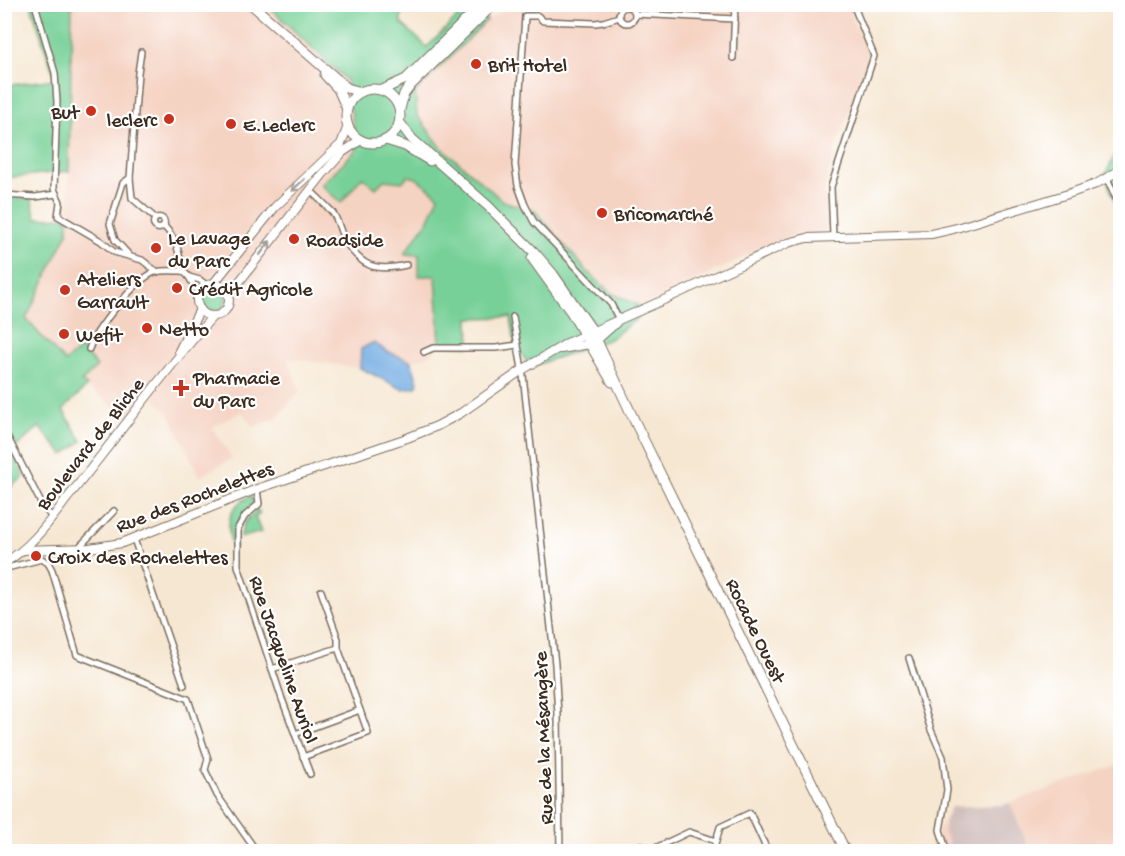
<svg xmlns="http://www.w3.org/2000/svg" width="1125" height="856" font-family="'Gochi Hand',sans-serif">
  <style>
    .built { fill: #f5d3c2 }
    .industrial { fill: #d1c0bd }
    .grass { fill: #77d097; stroke: #597d5a; stroke-width: 1.5 }
    .water { fill: #72ace2; stroke: #566b80; stroke-width: 1.5 }
    .lines { fill: none; stroke-linecap: round; stroke-linejoin: round }
    .street-casing { stroke: #7c6c5d; stroke-width: 8 }
    .secondary-casing { stroke: #7c6c5d; stroke-width: 10 }
    .primary-casing { stroke: #7c6c5d; stroke-width: 11 }
    .street { stroke: #fff; stroke-width: 5 }
    .secondary { stroke: #fff; stroke-width: 8 }
    .primary { stroke: #fff; stroke-width: 9 }
    .oneway { stroke: #a79f9a }
    .poi-dot { fill: #c8321e; stroke: #fff; stroke-width: 2 }
    .labels { text-anchor: middle; stroke-width: 4.5; stroke-linejoin: round; paint-order: stroke }
    .poi-label { font-size: 20px; fill: #3b2a1e; stroke: #fff; text-anchor: start }
    .street-label { font-size: 20px; fill: #3b2a1e; stroke: #fff }
  </style>
  <rect width="100%" height="100%" fill="#fff"/>
  <filter id="ink" filterUnits="userSpaceOnUse"><feTurbulence type="fractalNoise" baseFrequency=".0167" numOctaves="2"/><feDisplacementMap in="SourceGraphic" scale="12" xChannelSelector="R" yChannelSelector="G"/><feConvolveMatrix kernelMatrix="1 2 1 2 8 2 1 2 1" color-interpolation-filters="sRGB"/></filter>
  <filter id="wash" filterUnits="userSpaceOnUse"><feTurbulence type="fractalNoise" baseFrequency=".008" numOctaves="4" result="noise"/><feDisplacementMap in="SourceGraphic" scale="24" xChannelSelector="R" yChannelSelector="G"/><feGaussianBlur stdDeviation="1.35" result="paint"/><feColorMatrix in="noise" values="0 0 0 0 0 0 0 0 0 0 0 0 0 0 0 0 0 1.4 0 .05"/><feComposite in="paint" operator="in"/></filter>
  <g filter="url(#wash)">
    <rect width="100%" height="100%" fill="#f6e7d2"/>
    <g class="built">
      <polygon points="72,5 267,5 346,80 357,149 322,185 362,177 402,182 408,176 416,178 439,196 428,221 404,253 419,255 436,275 440,344 429,356 411,361 386,351 376,344 360,363 360,368 287,358 300,392 276,419 253,427 242,412 212,427 232,458 200,477 170,416 154,397 133,421 81,382 80,348 65,363 26,319 68,232"/>
      <polygon points="512,5 850,5 853,21 866,45 869,60 837,143 824,191 827,231 788,237 645,304 638,305 611,293 587,271 535,211 503,201 441,147 417,115 414,92 487,20"/>
      <polygon points="1120,764 1120,851 928,852 951,807 1003,805"/>
    </g>
    <polygon class="industrial" points="1010,803 1030,851 952,851 944,832 945,821 951,807 1003,805"/>
    <g class="grass">
      <polygon points="31,5 72,5 69,171 5,178 4,86 55,79"/>
      <polygon points="267,5 402,5 401,23 427,47 468,7 487,20 415,92 417,115 441,147 503,201 535,211 587,271 611,293 638,305 644,313 610,339 530,367 515,344 511,317 469,318 470,346 440,344 436,276 419,276 419,255 404,254 428,221 439,196 416,178 408,176 402,182 384,180 376,188 362,177 341,203 321,185 357,149 346,80"/>
      <polygon points="1120,145 1120,216 1105,175"/>
      <polygon points="31,198 36,218 68,217 68,232 26,319 65,362 81,348 97,367 81,382 87,386 63,410 82,441 64,455 39,427 12,451 24,477 5,491 4,199"/>
      <circle cx="214" cy="299" r="12"/>
      <path d="M251 496 255 502 240 520 235 533V547L233 549C225 526 227 506 251 496Z"/>
      <polygon points="257,509 260,514 255,517 261,532 240,538 244,523"/>
    </g>
    <polygon class="water" points="372,343 376,344 386,351 411,361 418,382 416,387 402,389 360,368 361,349"/>
  </g>
  <g filter="url(#ink)">
    <g class="lines">
      <g class="street-casing">
        <g id="street">
          <polyline points="35,4 55,73 57,102 54,189 60,202 58,216 101,241 114,252 142,260 157,272"/>
          <circle cx="627" cy="15" r="8"/>
          <polyline points="635,14 735,19"/>
          <polyline points="619,17 603,22 595,23 543,21 538,16 525,16 515,165 518,186 525,205 534,222 611,304 619,320"/>
          <polyline points="141,52 138,73 130,178 132,198 155,218"/>
          <polyline points="733,58 735,4"/>
          <polyline points="1107,178 1120,207"/>
          <path d="M310 190C317 197 326 205 333 213 338 220 340 231 344 239 361 267 375 272 406 265"/>
          <polyline points="4,195 35,197 56,194"/>
          <circle cx="159" cy="223" r="5.5"/>
          <path d="M164 226C180 244 177 250 183 271"/>
          <polyline points="833,236 831,187 874,56 853,4"/>
          <polyline points="128,254 115,240 110,224 123,183 130,178"/>
          <polyline points="189,277 200,280 206,285"/>
          <polyline points="513,317 523,375 555,664 558,715 560,852"/>
          <path d="M89 349C95 330 136 279 155 272 163 270 174 271 183 271L189 277 198 293"/>
          <polyline points="424,352 433,348 496,348 518,345"/>
          <polyline points="4,430 41,503 52,518"/>
          <polyline points="257,489 259,504 245,516 238,528 238,566 282,699 310,774"/>
          <polyline points="134,539 184,685"/>
          <polyline points="80,548 81,545 114,511"/>
          <polyline points="4,566 11,567 42,559 48,563 52,570 77,655 188,699 208,759 205,770 217,795 257,852"/>
          <polyline points="909,658 931,730 943,757 947,790 940,830 947,852"/>
          <polyline points="272,669 338,648 338,639 321,591"/>
          <polyline points="295,734 360,710"/>
          <polyline points="303,757 368,733 338,648"/>
          <polyline points="649,851 689,832 716,841"/>
          <polyline points="626,852 641,845 649,852"/>
          <polyline points="713,852 720,827 750,813 768,852"/>
          <polyline points="1075,852 1081,849 1087,852"/>
        </g>
      </g>
      <g class="secondary-casing">
        <g id="secondary">
          <polyline points="214,283 275,207 341,144 348,126"/>
          <circle cx="213" cy="300" r="16"/>
          <polyline points="229,295 323,174 343,152 361,140"/>
          <polyline points="561,349 590,344 598,339 616,323"/>
          <polyline points="179,351 200,309"/>
          <polyline points="23,550 89,548 122,543 257,489 407,438 437,426 461,413 522,370 569,342 668,298 788,243 807,238 931,234 953,229 1068,194 1096,184 1120,170"/>
          <path d="M4 563C33 547 53 516 73 491 120 433 163 372 213 316"/>
        </g>
      </g>
      <g class="primary-casing">
        <g id="primary">
          <polyline points="251,4 347,88 361,92"/>
          <polyline points="325,75 338,89 347,109"/>
          <circle cx="373" cy="116" r="27"/>
          <polyline points="382,90 406,79 482,4"/>
          <polyline points="400,109 404,94 411,85 494,4"/>
          <polyline points="400,123 412,139 488,206 535,253 553,274 592,330 636,424 846,852"/>
          <polyline points="386,140 405,146 430,161"/>
          <polyline points="532,258 571,312 612,382"/>
        </g>
      </g>
      <use href="#street" class="street"/>
      <use href="#secondary" class="secondary"/>
      <use href="#primary" class="primary"/>
    </g>
    <defs><path id="oneway-shaft" d="M-6 0H5M1.5-3L5.5 0L1.5 3" fill="none" stroke-width="1.6" stroke-linecap="round" stroke-linejoin="round" transform="scale(1.5)"/></defs>
    <g class="oneway">
      <use href="#oneway-shaft" transform="translate(298 185) rotate(138)"/>
      <use href="#oneway-shaft" transform="translate(265 248) rotate(-53)"/>
    </g>
  </g>
  <g class="poi-dot">
    <circle cx="476" cy="64" r="6"/>
    <circle cx="91" cy="111" r="6"/>
    <circle cx="169" cy="119" r="6"/>
    <circle cx="231" cy="124" r="6"/>
    <circle cx="602" cy="213" r="6"/>
    <circle cx="294" cy="239" r="6"/>
    <circle cx="156" cy="248" r="6"/>
    <circle cx="177" cy="288" r="6"/>
    <circle cx="65" cy="290" r="6"/>
    <circle cx="147" cy="328" r="6"/>
    <circle cx="64" cy="334" r="6"/>
    <path d="M178 379h6v6h6v6h-6v6h-6v-6h-6v-6h6z"/>
    <circle cx="36" cy="556" r="6"/>
  </g>
  <g class="labels">
    <g class="poi-label">
      <text x="488" y="71">Brit Hotel</text>
      <text x="79" y="118" text-anchor="end">But</text>
      <text x="157" y="126" text-anchor="end">leclerc</text>
      <text x="243" y="131">E.Leclerc</text>
      <text x="614" y="220">Bricomarché</text>
      <text x="168" y="244">Le Lavage<tspan x="168" dy="23">du Parc</tspan></text>
      <text x="306" y="246">Roadside</text>
      <text x="77" y="285">Ateliers<tspan x="77" dy="23">Garrault</tspan></text>
      <text x="189" y="295">Crédit Agricole</text>
      <text x="159" y="335">Netto</text>
      <text x="76" y="341">Wefit</text>
      <text x="193" y="384">Pharmacie<tspan x="193" dy="23">du Parc</tspan></text>
      <text x="48" y="563">Croix des Rochelettes</text>
    </g>
    <g class="street-label">
      <text transform="translate(89 443) rotate(-52)" y="7">Boulevard de Bliche</text>
      <text transform="translate(194 496) rotate(-21)" y="7">Rue des Rochelettes</text>
      <text transform="translate(757 630) rotate(64)" y="7">Rocade Ouest</text>
      <text transform="translate(285 659) rotate(71)" y="7">Rue Jacqueline Auriol</text>
      <text transform="translate(542 738) rotate(-92)" y="7">Rue de la Mésangère</text>
    </g>
  </g>
  <rect width="1125" height="856" fill="none" stroke="#fff" stroke-width="24"/>
</svg>
